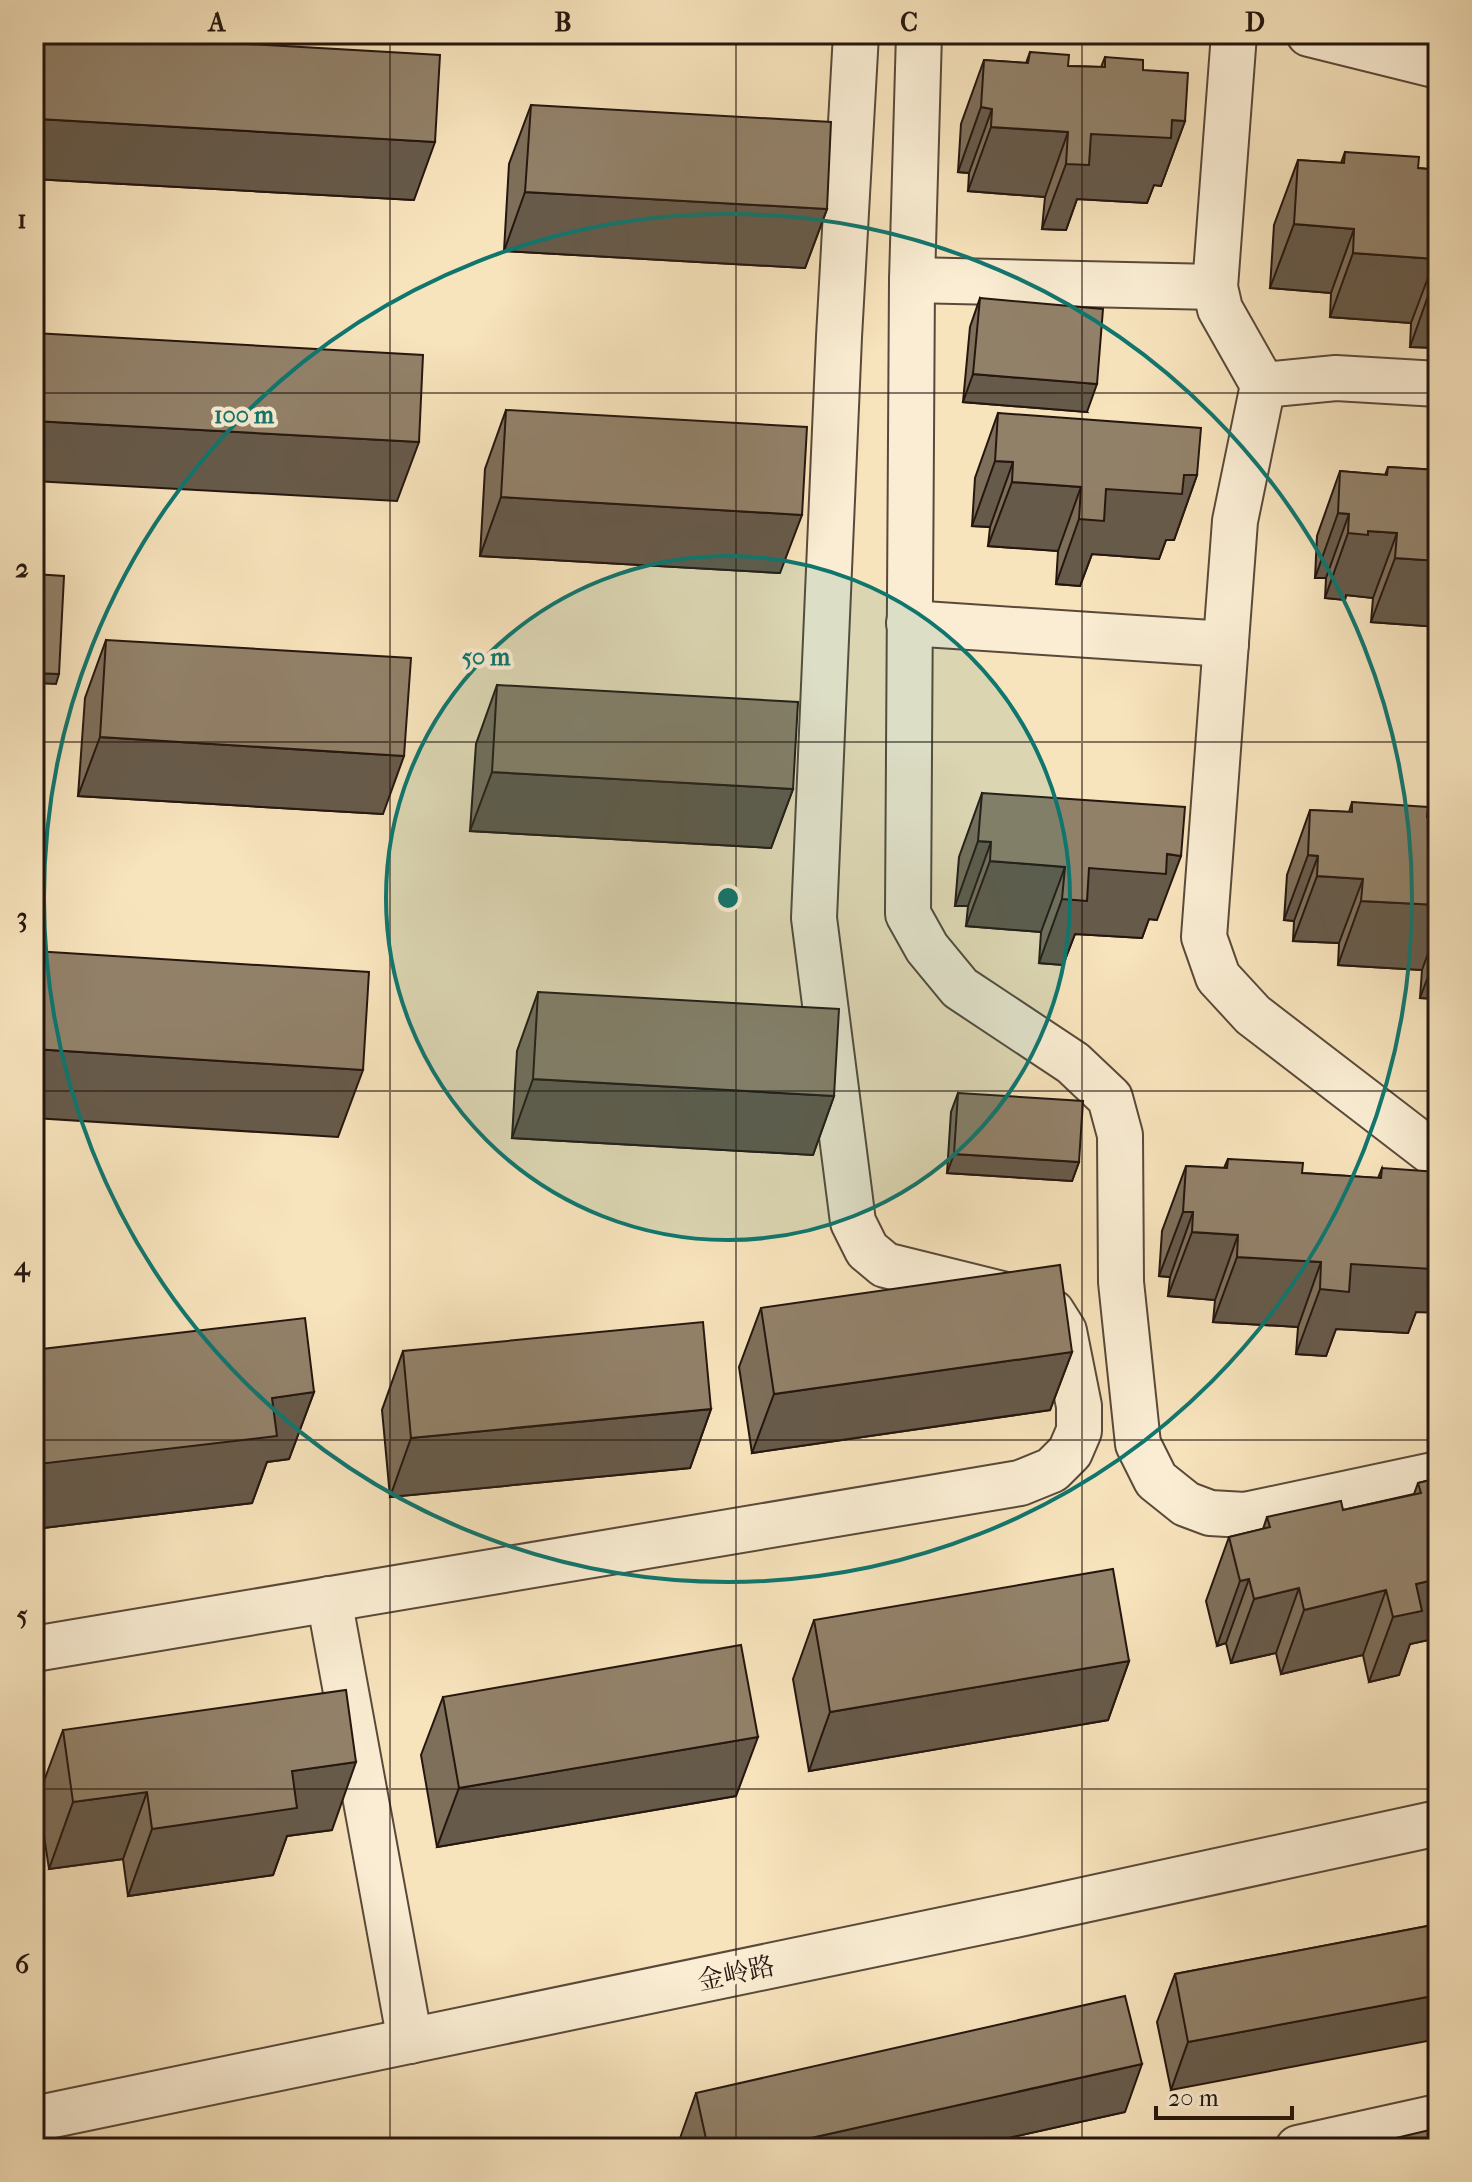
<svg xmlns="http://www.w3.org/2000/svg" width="1472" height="2182" font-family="'IM FELL French Canon','Noto Serif SC',serif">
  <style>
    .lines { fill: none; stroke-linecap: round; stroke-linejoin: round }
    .minor-casing { stroke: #5a493a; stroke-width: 48 }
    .minor { stroke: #faedd3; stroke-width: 44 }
    .wall { fill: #7e6f5a; stroke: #25160f; stroke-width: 2 }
    .shaded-wall { fill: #665a4a; stroke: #25160f; stroke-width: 2 }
    .building { fill: #928169; stroke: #25160f; stroke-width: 2 }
    .grid { fill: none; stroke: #25160f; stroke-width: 2; stroke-opacity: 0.55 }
    .ring { fill: none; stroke: #0f766e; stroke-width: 4 }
    .labels { text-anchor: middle; stroke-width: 8; stroke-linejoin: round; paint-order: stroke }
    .street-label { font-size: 26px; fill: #25160f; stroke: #faedd3 }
    .centre { fill: #0f766e; stroke: #faedd3; stroke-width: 4 }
    .ring-label { font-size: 24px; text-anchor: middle; font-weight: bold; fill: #0f766e; stroke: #faedd3; stroke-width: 8; stroke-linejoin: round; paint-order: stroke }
    .neatline { fill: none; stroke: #25160f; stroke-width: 3 }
    .grid-label { font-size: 26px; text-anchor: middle; font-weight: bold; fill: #25160f }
  </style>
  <rect width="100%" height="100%" fill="#f7e3bc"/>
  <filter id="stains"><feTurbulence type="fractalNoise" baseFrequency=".0025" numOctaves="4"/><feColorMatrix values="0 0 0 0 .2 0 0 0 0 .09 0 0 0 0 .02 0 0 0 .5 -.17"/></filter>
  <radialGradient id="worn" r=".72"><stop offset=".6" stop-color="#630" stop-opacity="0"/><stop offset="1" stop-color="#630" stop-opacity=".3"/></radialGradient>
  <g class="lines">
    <g class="minor-casing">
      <g id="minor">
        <polyline points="919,34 912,280 908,914 927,948 960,988 1073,1063 1110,1098 1120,1135 1121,1282 1138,1444 1156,1480 1186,1504 1210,1513 1245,1515 1438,1474"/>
        <polyline points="1234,34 1215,287 1220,309 1263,385 1235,521 1204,937 1218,977 1253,1015 1438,1157"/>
        <polyline points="1309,34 1438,66"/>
        <polyline points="912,280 1215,287"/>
        <polyline points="1263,385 1336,378 1438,384"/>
        <polyline points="909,623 1226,644"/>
        <polyline points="329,1599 410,2041"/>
        <polyline points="34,1649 1020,1483 1052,1470 1070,1452 1079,1431 1079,1406 1064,1331 1052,1312 1026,1300 885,1265 867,1250 853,1222 814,918 839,337 856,34"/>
        <polyline points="34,2119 1024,1913 1438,1823"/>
        <polyline points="1298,2148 1438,2117"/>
      </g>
    </g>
    <use href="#minor" class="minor"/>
  </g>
  <g class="wall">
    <polygon points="43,34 414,200 34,179 34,59"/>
    <polygon points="1030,52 1068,66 1101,67 1105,57 1143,70 1185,121 1161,186 1154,185 1147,203 1077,199 1066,230 1042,229 1045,197 968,191 969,173 958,172 961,124 984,60 1026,63"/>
    <polygon points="531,105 827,209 805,268 504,251 509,164"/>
    <polygon points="1345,152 1418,168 1438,170 1438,348 1410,347 1411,323 1330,317 1331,293 1270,288 1274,225 1298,160 1341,163"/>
    <polygon points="980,298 1087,412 963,402 970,327"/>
    <polygon points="506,410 780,573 480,556 485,469"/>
    <polygon points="998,413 1197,475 1174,540 1166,540 1159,559 1092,554 1080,586 1056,584 1058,551 988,546 990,527 972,526 975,478"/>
    <polygon points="1388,467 1438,470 1438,627 1371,622 1373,598 1346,595 1345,600 1325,598 1326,578 1315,578 1317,536 1340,471 1385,475"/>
    <polygon points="106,640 383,814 78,796 85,698"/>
    <polygon points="497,685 793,789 771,848 470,831 476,744"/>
    <polygon points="982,793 1157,920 1149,919 1142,938 1075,934 1063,965 1039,963 1041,932 966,926 968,906 955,906 959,857"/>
    <polygon points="1352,802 1427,817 1438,818 1438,999 1420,998 1422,970 1338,965 1339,943 1293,941 1294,921 1284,920 1287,875 1310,810 1349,812"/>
    <polygon points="538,992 834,1096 813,1155 512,1138 517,1051"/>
    <polygon points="958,1093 1079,1162 1072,1181 947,1173 951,1112"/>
    <polygon points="1228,1159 1302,1173 1378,1178 1382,1168 1416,1312 1408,1333 1336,1329 1326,1356 1296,1354 1298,1327 1213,1322 1215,1300 1168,1296 1170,1277 1159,1276 1162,1231 1186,1166 1224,1168"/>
    <polygon points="761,1308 1072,1352 1050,1410 752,1453 739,1367"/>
    <polygon points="34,1350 314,1392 289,1459 267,1462 252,1503 34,1529"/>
    <polygon points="403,1351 711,1409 690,1468 390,1497 382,1410"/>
    <polygon points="1438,1478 1438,1638 1410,1644 1399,1675 1369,1682 1363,1655 1281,1674 1276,1653 1231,1663 1226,1643 1217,1646 1206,1601 1229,1537 1263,1529 1267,1517 1343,1510 1414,1494 1418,1483"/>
    <polygon points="814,1620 1129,1661 1108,1720 809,1771 793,1679"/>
    <polygon points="443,1697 736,1796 437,1847 421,1755"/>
    <polygon points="63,1730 332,1830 287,1836 273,1875 128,1896 123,1859 49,1869 38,1797"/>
    <polygon points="1438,1924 1171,2090 1157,2022 1175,1974"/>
    <polygon points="696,2093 1125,2112 963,2148 680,2148 679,2141"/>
  </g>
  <g class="shaded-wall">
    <polygon points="981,107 992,109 969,173 958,172"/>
    <polygon points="39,119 435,142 414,200 34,179 34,132"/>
    <polygon points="1172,120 1185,121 1161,186 1154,185 1147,203 1077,199 1066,230 1042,229 1066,164 1091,134"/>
    <polygon points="991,127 1068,132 1045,197 968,191"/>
    <polygon points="525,192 827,209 805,268 504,251"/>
    <polygon points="1294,224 1354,229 1331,293 1270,288"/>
    <polygon points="1353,253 1435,259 1411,323 1330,317"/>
    <polygon points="1433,282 1438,282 1438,348 1410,347"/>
    <polygon points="973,374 1097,384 1087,412 963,402"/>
    <polygon points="34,421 419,442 397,501 34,481"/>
    <polygon points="995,461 1013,462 990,527 972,526"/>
    <polygon points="1184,475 1197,475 1174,540 1166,540 1159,559 1092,554 1080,586 1056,584 1079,519 1106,489"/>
    <polygon points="1012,482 1081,487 1058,551 988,546"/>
    <polygon points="501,497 802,515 780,573 480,556"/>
    <polygon points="1338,513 1349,514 1326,578 1315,578"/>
    <polygon points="1368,531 1397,533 1373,598 1346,595 1345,600 1325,598 1348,533"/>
    <polygon points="1395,558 1438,561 1438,627 1371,622"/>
    <polygon points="34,673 59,674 56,684 34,683"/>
    <polygon points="100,737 404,756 383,814 78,796"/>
    <polygon points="492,772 793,789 771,848 470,831"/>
    <polygon points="978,841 991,842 968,906 955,906"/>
    <polygon points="1167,854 1181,856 1157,920 1149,919 1142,938 1075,934 1063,965 1039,963 1062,899 1089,868"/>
    <polygon points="1308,855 1318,856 1294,921 1284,920"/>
    <polygon points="990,861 1065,867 1041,932 966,926"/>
    <polygon points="1317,876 1363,879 1339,943 1293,941"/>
    <polygon points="1361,901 1438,905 1438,926 1422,970 1338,965"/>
    <polygon points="1438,950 1438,999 1420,998"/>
    <polygon points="34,1049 363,1070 338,1137 34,1118"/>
    <polygon points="533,1079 834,1096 813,1155 512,1138"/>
    <polygon points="954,1154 1079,1162 1072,1181 947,1173"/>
    <polygon points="1183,1212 1193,1212 1170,1277 1159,1276"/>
    <polygon points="1192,1232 1238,1235 1215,1300 1168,1296"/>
    <polygon points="1433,1247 1438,1247 1438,1313 1416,1312 1408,1333 1336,1329 1326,1356 1296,1354 1320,1289 1351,1264"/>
    <polygon points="1237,1257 1321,1262 1298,1327 1213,1322"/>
    <polygon points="1072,1352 1050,1410 752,1453 774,1394"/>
    <polygon points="314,1392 289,1459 267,1462 252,1503 34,1529 34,1478 39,1464 272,1398"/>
    <polygon points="711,1409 690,1468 390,1497 411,1438"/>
    <polygon points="1249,1579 1226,1643 1217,1646 1240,1581"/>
    <polygon points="1438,1579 1438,1638 1410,1644 1399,1675 1369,1682 1393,1617 1416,1584"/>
    <polygon points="1299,1588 1276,1653 1231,1663 1254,1599"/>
    <polygon points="1386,1590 1363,1655 1281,1674 1304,1610"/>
    <polygon points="1129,1661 1108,1720 809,1771 830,1712"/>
    <polygon points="758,1737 736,1796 437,1847 459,1788"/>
    <polygon points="356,1762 332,1830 287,1836 273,1875 128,1896 152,1829 292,1771"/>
    <polygon points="147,1792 123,1859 49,1869 73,1802"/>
    <polygon points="1438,1995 1438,2039 1171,2090 1188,2042"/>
    <polygon points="1142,2064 1125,2112 963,2148 766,2148"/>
  </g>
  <g class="building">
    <polygon points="44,34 74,34 440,55 435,142 39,119"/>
    <polygon points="1030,52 1069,55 1068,66 1105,67 1105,57 1143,60 1143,70 1188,73 1185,121 1172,120 1171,138 1091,134 1089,165 1066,164 1068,132 991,127 992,109 981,107 984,60 1028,63"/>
    <polygon points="531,105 831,122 827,209 525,192"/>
    <polygon points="1345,152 1419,157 1418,168 1438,170 1438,282 1433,282 1435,259 1353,253 1354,229 1294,224 1298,160 1344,163"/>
    <polygon points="980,298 1103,309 1097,384 973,374"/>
    <polygon points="34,333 423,355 419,442 34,421"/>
    <polygon points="506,410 807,427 802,515 501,497"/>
    <polygon points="998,413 1201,428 1197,475 1184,475 1182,494 1106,489 1104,521 1079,519 1081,487 1012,482 1013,462 995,461"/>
    <polygon points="1388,467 1438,470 1438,561 1395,558 1397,533 1368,531 1368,535 1348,533 1349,514 1338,513 1340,471 1387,475"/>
    <polygon points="34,574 64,576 59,674 34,673"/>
    <polygon points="106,640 411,658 404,756 100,737"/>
    <polygon points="497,685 798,702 793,789 492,772"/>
    <polygon points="982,793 1185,807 1181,856 1167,854 1166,874 1089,868 1087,901 1062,899 1065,867 990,861 991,842 978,841"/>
    <polygon points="1352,802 1428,807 1427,817 1438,818 1438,905 1361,901 1363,879 1317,876 1318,856 1308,855 1310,810 1352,812"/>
    <polygon points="34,951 369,972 363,1070 34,1049"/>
    <polygon points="538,992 839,1009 834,1096 533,1079"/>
    <polygon points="958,1093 1083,1101 1079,1162 954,1154"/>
    <polygon points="1228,1159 1303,1163 1302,1173 1381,1178 1382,1168 1438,1172 1438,1247 1433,1247 1432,1269 1351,1264 1349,1292 1320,1289 1321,1262 1237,1257 1238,1235 1192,1232 1193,1212 1183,1212 1186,1166 1227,1168"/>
    <polygon points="1060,1265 1072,1352 774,1394 761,1308"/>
    <polygon points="305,1318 314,1392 272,1398 277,1436 39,1464 37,1447 34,1448 34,1350"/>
    <polygon points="703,1322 711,1409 411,1438 403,1351"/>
    <polygon points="1438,1478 1438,1579 1416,1584 1422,1611 1393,1617 1386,1590 1304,1610 1299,1588 1254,1599 1249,1579 1240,1581 1229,1537 1270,1527 1267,1517 1341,1501 1343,1510 1421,1493 1418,1483"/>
    <polygon points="1113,1569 1129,1661 830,1712 814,1620"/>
    <polygon points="741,1645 758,1737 459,1788 443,1697"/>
    <polygon points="346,1690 356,1762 292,1771 297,1808 152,1829 147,1792 73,1802 63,1730"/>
    <polygon points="1438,1924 1438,1995 1188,2042 1175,1974"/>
    <polygon points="1125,1996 1142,2064 766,2148 708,2148 696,2093"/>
    <polygon points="1438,2128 1438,2148 1354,2148"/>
  </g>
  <path class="grid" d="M390 34V2148M736 34V2148M1082 34V2148M34 393H1438M34 742H1438M34 1091H1438M34 1440H1438M34 1789H1438"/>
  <circle cx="728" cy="898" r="342" fill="#0f766e" fill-opacity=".12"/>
  <g class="ring">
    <circle cx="728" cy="898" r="342"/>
    <circle cx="728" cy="898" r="684"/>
  </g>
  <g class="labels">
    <g class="street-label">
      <text transform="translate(736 1973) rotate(-12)" y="9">金岭路</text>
    </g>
  </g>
  <circle cx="728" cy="898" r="12" class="centre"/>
  <g class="ring-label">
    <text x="244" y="423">100 m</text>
    <text x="486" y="665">50 m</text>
  </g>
  <rect width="1472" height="2182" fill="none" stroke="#f7e3bc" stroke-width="88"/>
  <path d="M1156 2106v12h136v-12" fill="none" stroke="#25160f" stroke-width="4"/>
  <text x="1168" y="2106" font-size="24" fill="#25160f" stroke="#faedd3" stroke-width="6" paint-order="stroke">20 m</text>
  <rect x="44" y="44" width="1384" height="2094" class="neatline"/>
  <g class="grid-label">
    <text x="217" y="31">A</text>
    <text x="563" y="31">B</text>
    <text x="909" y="31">C</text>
    <text x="1255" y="31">D</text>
    <text x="22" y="228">1</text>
    <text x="22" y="577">2</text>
    <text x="22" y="926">3</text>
    <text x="22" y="1275">4</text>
    <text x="22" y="1624">5</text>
    <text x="22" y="1973">6</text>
  </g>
  <rect width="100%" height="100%" filter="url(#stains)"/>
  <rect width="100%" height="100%" fill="url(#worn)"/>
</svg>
